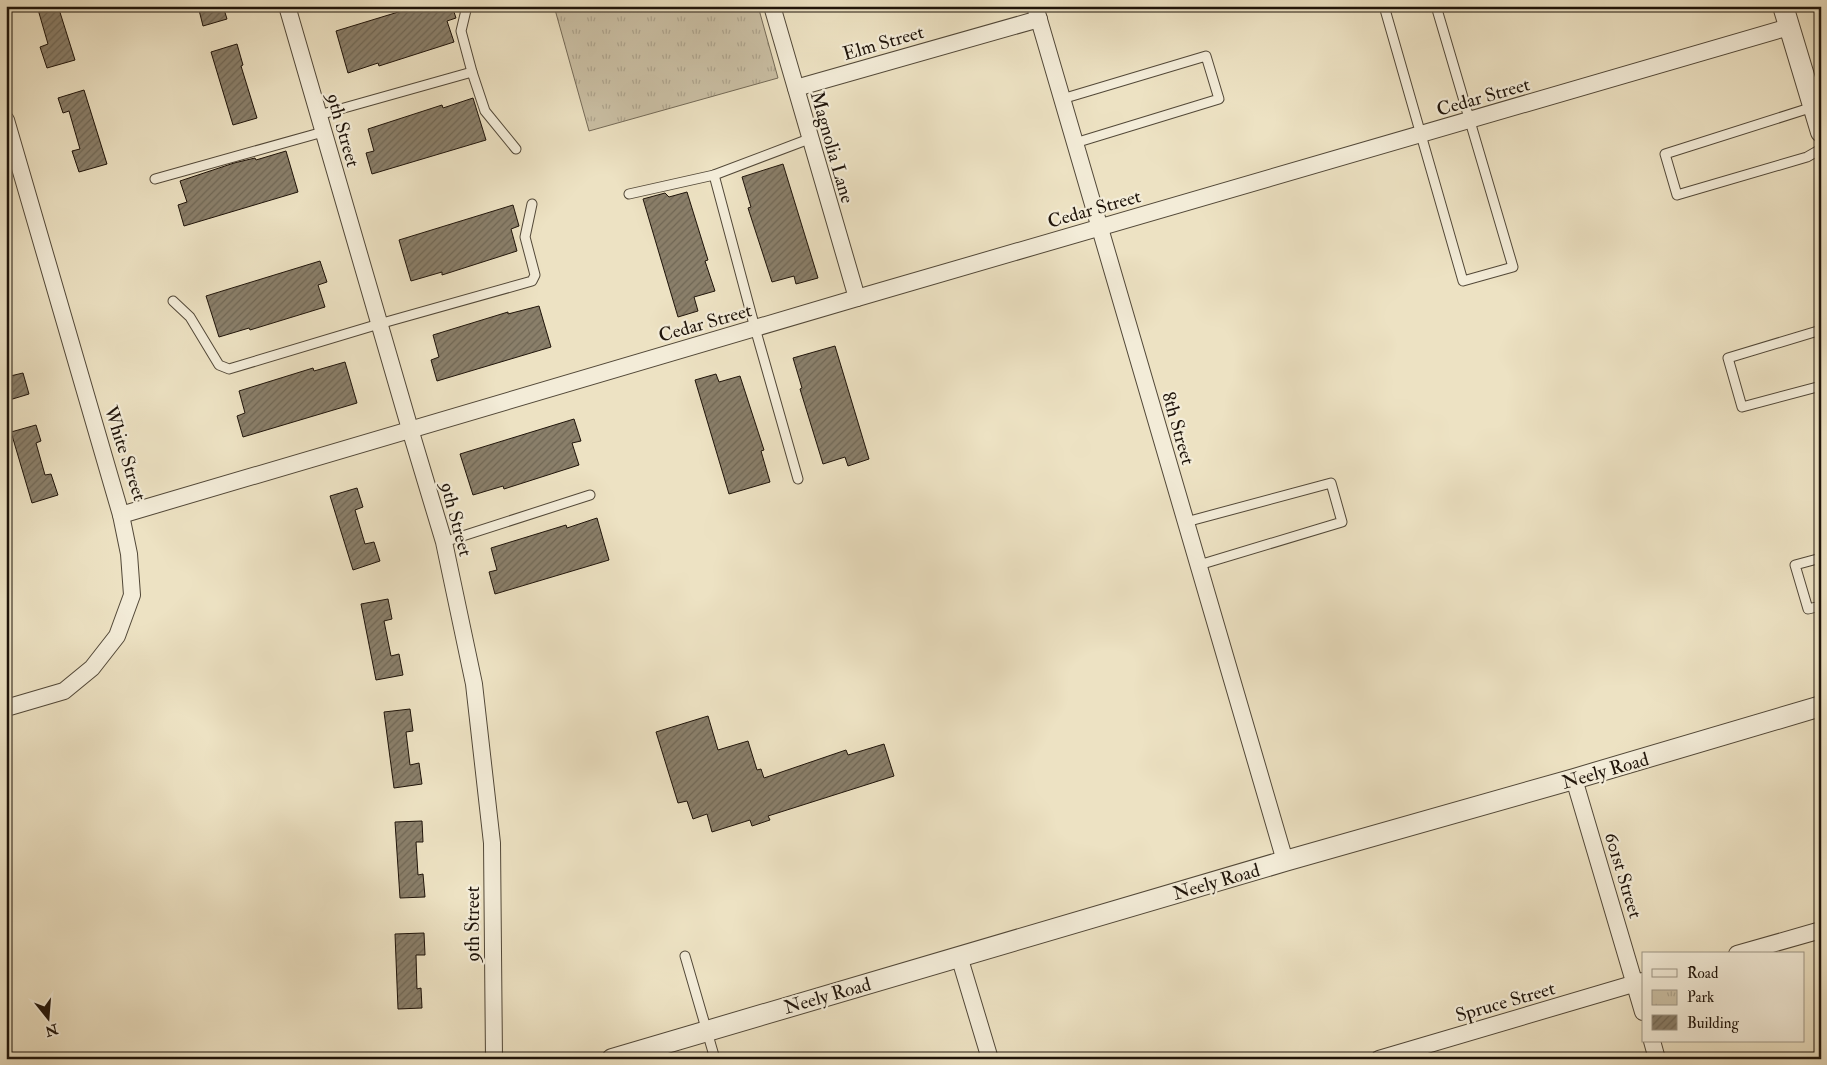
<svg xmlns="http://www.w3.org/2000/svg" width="1827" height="1065" font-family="'IM FELL Double Pica',serif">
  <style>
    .park { fill: url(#park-tufts); stroke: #746a57 }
    .building { fill: url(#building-hatch); stroke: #1f140a }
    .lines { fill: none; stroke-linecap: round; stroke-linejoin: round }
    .service-casing { stroke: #524838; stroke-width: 11 }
    .minor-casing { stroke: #524838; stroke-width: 18 }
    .tertiary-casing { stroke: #524838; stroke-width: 22 }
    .service { stroke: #f3ecd8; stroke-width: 9 }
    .minor { stroke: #f3ecd8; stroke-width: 16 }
    .tertiary { stroke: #f3ecd8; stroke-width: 20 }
    .labels { text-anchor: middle; stroke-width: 4.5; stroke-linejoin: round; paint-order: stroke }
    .street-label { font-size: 19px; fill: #1f140a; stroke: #f3ecd8 }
  </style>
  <defs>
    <pattern id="park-tufts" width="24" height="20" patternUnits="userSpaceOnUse" patternTransform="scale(1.25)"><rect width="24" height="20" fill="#cabfa4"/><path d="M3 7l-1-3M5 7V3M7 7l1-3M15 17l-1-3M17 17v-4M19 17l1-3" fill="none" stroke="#ada38c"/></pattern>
    <pattern id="building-hatch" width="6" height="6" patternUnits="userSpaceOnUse" patternTransform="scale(1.25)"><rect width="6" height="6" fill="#8a7f6a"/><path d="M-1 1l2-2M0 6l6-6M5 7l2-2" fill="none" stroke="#706755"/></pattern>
  </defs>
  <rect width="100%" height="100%" fill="#ede2c3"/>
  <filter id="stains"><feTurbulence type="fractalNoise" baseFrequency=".004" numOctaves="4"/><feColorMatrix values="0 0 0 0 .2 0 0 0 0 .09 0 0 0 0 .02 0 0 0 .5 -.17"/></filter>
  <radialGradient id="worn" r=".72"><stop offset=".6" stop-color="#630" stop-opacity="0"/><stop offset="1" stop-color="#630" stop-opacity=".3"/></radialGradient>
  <polygon class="park" points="554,6 758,6 778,78 589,131"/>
  <g class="building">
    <polygon points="37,6 58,6 75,60 47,68 40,47 48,44"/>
    <polygon points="198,6 223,6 227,19 203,26"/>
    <polygon points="418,6 452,6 456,18 447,21 454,42 379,66 378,63 348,73 336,31"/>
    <polygon points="237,44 243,65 241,66 257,118 233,125 211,52"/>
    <polygon points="84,90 107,164 79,172 72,151 80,149 69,111 63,113 58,98"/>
    <polygon points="473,98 486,140 372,174 366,153 374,151 368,129 442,105 443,108"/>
    <polygon points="286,151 298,192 184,226 178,205 187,202 180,181 234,163 255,158 256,160"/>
    <polygon points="783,164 818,278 796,284 794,276 772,282 748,208 751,207 742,177"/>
    <polygon points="687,192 708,260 705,261 715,291 694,297 698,311 678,317 643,199 665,193 669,197"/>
    <polygon points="513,205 519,226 511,229 517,251 442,275 442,272 411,281 399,240"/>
    <polygon points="320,261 327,282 318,285 325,307 250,330 249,328 219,337 206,296"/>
    <polygon points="539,306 551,347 437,381 431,360 439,357 433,335 508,312 508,314"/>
    <polygon points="835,346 869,459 848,466 845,457 823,464 800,389 802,388 793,358"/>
    <polygon points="345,362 357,403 243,437 237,416 245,413 239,391 313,368 314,371"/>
    <polygon points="23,373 29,394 6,401 6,377"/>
    <polygon points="716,374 719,382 740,376 764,450 761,451 770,482 729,494 695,380"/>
    <polygon points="574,419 581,441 572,443 579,465 504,489 503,486 473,495 460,454"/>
    <polygon points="36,425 41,441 36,443 45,475 51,474 58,495 32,503 11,432"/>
    <polygon points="357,488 363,507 355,510 365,544 374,542 380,561 353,570 330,496"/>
    <polygon points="597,518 609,560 495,594 489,572 497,570 491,548 566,525 567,528"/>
    <polygon points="388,599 392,619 384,621 391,656 399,654 403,675 376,680 361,604"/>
    <polygon points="410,709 413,731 406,732 410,765 419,763 422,784 394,788 384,712"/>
    <polygon points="708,716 718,750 748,741 757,770 761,769 764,778 846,750 848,755 884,744 894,776 768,816 770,820 752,826 750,820 712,832 707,814 693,819 687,801 678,803 656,732"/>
    <polygon points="422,821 423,842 416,842 418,875 423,874 425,897 400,898 395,822"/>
    <polygon points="424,933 425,955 416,955 417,989 421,988 422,1008 398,1009 395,934"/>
  </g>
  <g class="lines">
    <g class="service-casing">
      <g id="service">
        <polyline points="1384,6 1463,281 1513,267 1436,6"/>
        <polyline points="472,72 485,111 516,149"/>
        <polyline points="1062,99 1206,56 1219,99 1075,143"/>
        <polyline points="1813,107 1665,154 1677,195 1807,157 1821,149"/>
        <polyline points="319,115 472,72 461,31 467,6"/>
        <polyline points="714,175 755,328 798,479"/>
        <polyline points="155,179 323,132"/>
        <polyline points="629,194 714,175 809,139"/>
        <polyline points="173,301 190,317 219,365 229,369 379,324 532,281 535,275 525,237 532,204"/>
        <polyline points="1821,330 1728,358 1742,407 1821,386"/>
        <polyline points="1186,522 1331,483 1342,522 1199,565"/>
        <polyline points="444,542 590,495"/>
        <polyline points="1821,558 1795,565 1808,609 1821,606"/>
        <polyline points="685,956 715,1059"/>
      </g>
    </g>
    <g class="minor-casing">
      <g id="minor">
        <polyline points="287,6 410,429 444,542 474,684 492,843 494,1059"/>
        <polyline points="772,6 857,298"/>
        <polyline points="1035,6 1285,861"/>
        <polyline points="796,88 1039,19"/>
        <polyline points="6,120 121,515 857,298 1789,27"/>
        <polyline points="6,708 64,691 92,668 117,636 132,595 129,554 121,515"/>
        <polyline points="1574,779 1643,1012"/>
        <polyline points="1737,954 1821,930"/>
        <polyline points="959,956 990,1059"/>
        <polyline points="1652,1041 1657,1059"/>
        <polyline points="1379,1059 1643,981"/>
      </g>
    </g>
    <g class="tertiary-casing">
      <g id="tertiary">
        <polyline points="1783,6 1821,132"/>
        <polyline points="612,1059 1285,861 1574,779 1821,706"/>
      </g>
    </g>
    <use href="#service" class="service"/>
    <use href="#minor" class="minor"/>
    <use href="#tertiary" class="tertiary"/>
  </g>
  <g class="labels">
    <g class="street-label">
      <text transform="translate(883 42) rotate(-16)" y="7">Elm Street</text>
      <text transform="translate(1483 96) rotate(-16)" y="7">Cedar Street</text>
      <text transform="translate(344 130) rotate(74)" y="7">9th Street</text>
      <text transform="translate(833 147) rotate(74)" y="7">Magnolia Lane</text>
      <text transform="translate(1094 208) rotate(-16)" y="7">Cedar Street</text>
      <text transform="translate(705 322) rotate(-16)" y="7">Cedar Street</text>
      <text transform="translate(1179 428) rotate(74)" y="7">8th Street</text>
      <text transform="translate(126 453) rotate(72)" y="7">White Street</text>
      <text transform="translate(457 519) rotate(75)" y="7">9th Street</text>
      <text transform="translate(1605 770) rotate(-16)" y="7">Neely Road</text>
      <text transform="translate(1624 875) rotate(73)" y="7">601st Street</text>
      <text transform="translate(1216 881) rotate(-16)" y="7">Neely Road</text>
      <text transform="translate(472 924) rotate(-90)" y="7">9th Street</text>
      <text transform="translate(827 995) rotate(-16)" y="7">Neely Road</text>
      <text transform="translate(1505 1001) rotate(-16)" y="7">Spruce Street</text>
    </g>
  </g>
  <rect width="1827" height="1065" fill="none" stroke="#ede2c3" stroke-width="25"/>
  <rect x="8" y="8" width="1812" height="1050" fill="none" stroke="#1f140a" stroke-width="2.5"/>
  <rect x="12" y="12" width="1802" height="1040" fill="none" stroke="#1f140a"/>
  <rect x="1642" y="952" width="162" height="90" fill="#f3ecd8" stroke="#9e9686"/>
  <rect x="1652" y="969" width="25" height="8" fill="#f3ecd8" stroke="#9e9686"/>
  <text x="1687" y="978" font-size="15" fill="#1f140a">Road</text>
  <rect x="1652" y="990" width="25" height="15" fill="url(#park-tufts)" stroke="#9e9686"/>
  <text x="1687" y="1002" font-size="15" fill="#1f140a">Park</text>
  <rect x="1652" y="1015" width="25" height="15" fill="url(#building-hatch)" stroke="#9e9686"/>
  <text x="1687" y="1028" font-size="15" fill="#1f140a">Building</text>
  <g transform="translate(48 1018) rotate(163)" stroke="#f3ecd8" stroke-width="4" paint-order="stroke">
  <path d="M0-4L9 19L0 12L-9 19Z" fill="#1f140a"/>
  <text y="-8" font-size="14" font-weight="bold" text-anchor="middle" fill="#1f140a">N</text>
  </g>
  <rect width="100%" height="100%" filter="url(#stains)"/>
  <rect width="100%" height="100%" fill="url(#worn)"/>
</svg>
